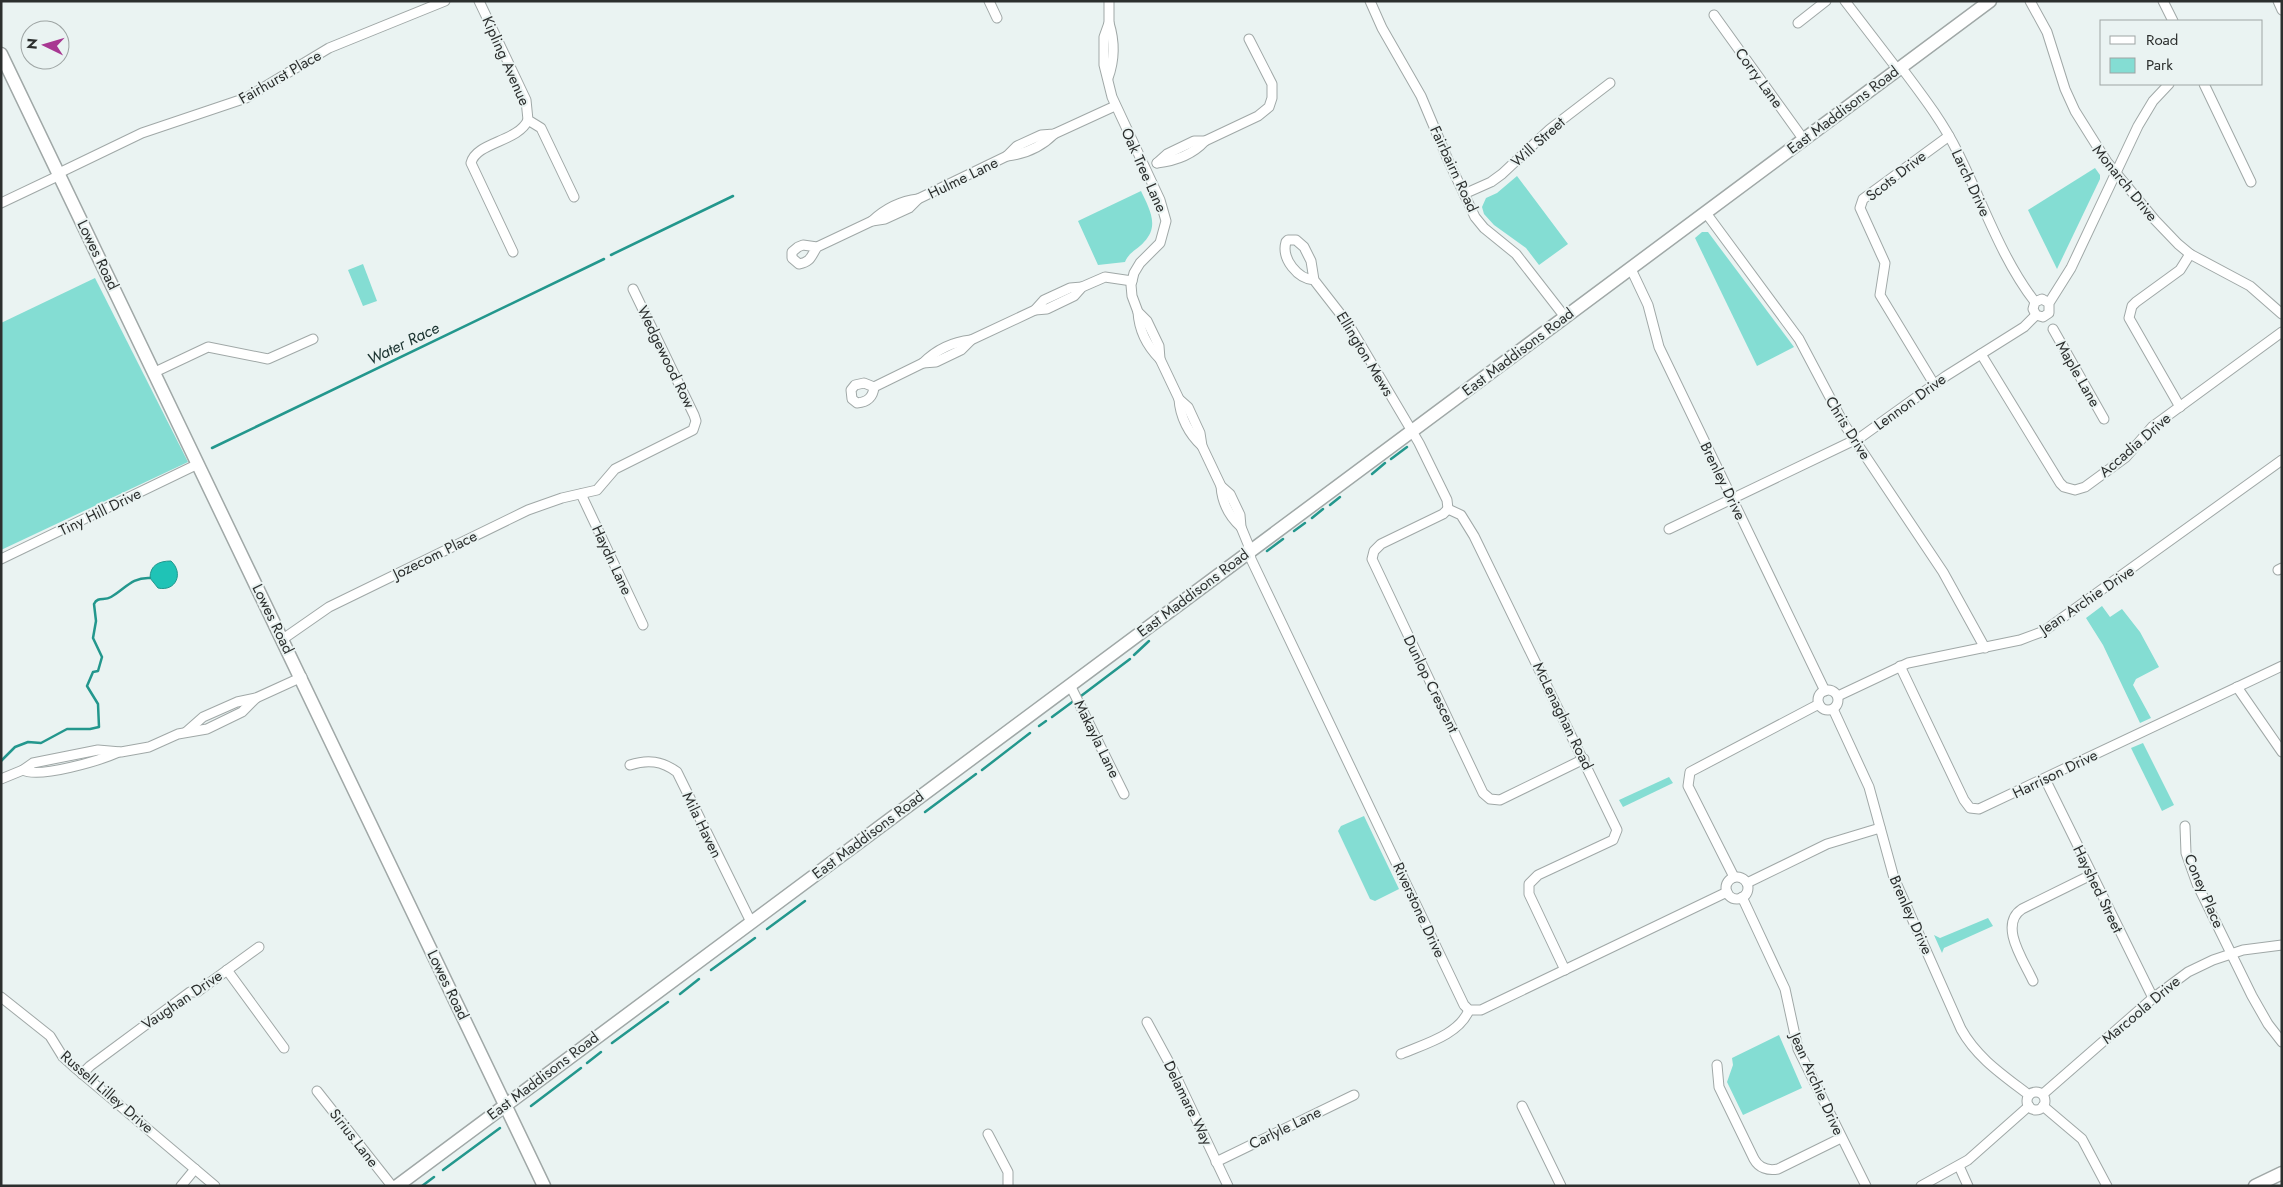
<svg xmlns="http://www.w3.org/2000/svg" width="2283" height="1187" font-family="Jost,sans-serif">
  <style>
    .green { fill: #84ddd3 }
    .water { fill: #1fc3b6; stroke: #23978d }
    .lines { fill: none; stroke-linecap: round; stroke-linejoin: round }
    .stream { stroke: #23978d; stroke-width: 2.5 }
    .street-casing { stroke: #a0a8a7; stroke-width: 11 }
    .secondary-casing { stroke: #a0a8a7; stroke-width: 15 }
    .street { stroke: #fff; stroke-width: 9 }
    .secondary { stroke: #fff; stroke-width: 12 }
    .labels { text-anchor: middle; stroke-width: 4; stroke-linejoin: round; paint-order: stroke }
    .street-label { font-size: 15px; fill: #2c2f2e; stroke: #eaf3f2 }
    .water-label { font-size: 16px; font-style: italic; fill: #1a322f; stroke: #eaf3f2 }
  </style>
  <rect width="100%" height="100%" fill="#eaf3f2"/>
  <g class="green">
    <polygon points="2095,168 2100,175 2100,179 2057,269 2028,210"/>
    <polygon points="1517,176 1568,244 1539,265 1526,248 1494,225 1484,214 1482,207 1486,198 1497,193"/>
    <path d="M1141 191C1149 208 1160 226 1144 242 1137 250 1129 252 1125 262L1098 265 1078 221Z"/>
    <polygon points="1702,232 1708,232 1794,347 1757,366 1695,238"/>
    <polygon points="363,264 377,301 363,306 348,270"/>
    <polygon points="95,278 188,462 1,550 1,323"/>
    <polygon points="2102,606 2110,617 2122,609 2140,632 2159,667 2136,679 2133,685 2151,718 2140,723 2103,645 2086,618"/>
    <polygon points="2143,743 2174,805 2162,811 2131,748"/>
    <polygon points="1669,777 1673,783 1623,807 1619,800"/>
    <polygon points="1364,816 1399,889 1375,901 1370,899 1338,831 1341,826"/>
    <polygon points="1988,918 1993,926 1944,948 1942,953 1934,935 1940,938"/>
    <polygon points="1779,1035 1802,1088 1743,1115 1727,1082 1733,1065 1732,1058"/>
  </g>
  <path class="water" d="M171 561C184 573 176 592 158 588L150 578C150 565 159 561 171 561Z"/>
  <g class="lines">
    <g class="stream">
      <polyline points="611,255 733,196"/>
      <polyline points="212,448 604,259"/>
      <polyline points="1391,459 1407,447"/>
      <polyline points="1372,474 1385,463"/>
      <polyline points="1330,505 1340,497"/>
      <polyline points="1312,518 1323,509"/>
      <polyline points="1294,531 1305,523"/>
      <polyline points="1267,551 1283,539"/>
      <polyline points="1134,655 1149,641"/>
      <polyline points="1081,696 1130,659"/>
      <polyline points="1052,717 1075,700"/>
      <polyline points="1039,726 1046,721"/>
      <path d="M1 761 15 747 28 742 41 743 67 729H90L99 727 98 704 87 686 93 672 98 671 102 657 93 638 96 621 94 604C98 596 104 601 111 597 125 589 132 577 150 578"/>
      <polyline points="982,770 1030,733"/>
      <polyline points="925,812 976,774"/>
      <polyline points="767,929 805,901"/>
      <polyline points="711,970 755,938"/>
      <polyline points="680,994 699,979"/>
      <polyline points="612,1043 668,1002"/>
      <polyline points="587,1063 601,1052"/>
      <polyline points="531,1106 581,1068"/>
      <polyline points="443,1170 500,1128"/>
      <polyline points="422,1186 434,1177"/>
    </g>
    <g class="street-casing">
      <g id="street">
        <polyline points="479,1 526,100 528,120 541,128 574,197"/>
        <polyline points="989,1 997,18"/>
        <polyline points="1109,1 1109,23 1104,37 1104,65 1112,97 1160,200 1166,221 1160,243 1140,263 1134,273 1131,285 1132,296 1138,312 1147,321 1159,346 1160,359 1179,399 1188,407 1200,433 1202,446 1221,486 1230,494 1240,515 1241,527 1248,544 1251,559 1464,1005 1469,1010 1481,1010 1727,892"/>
        <polyline points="1370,1 1382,28 1421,96 1448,160 1475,217 1484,228 1516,254 1565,317"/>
        <polyline points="1845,1 1898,70"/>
        <polyline points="2030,1 2047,32 2065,89 2075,111 2107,162 2155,220 2178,244 2190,254 2250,286 2282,314"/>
        <polyline points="2163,1 2173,21"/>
        <polyline points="2278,1 2282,10"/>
        <polyline points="1714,15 1804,140"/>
        <polyline points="1798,23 1826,1"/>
        <path d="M1901 67C1922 95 1943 122 1958 153 1983 203 2001 258 2035 302"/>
        <path d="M1108 78C1115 59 1115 42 1109 23"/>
        <polyline points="2204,84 2251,182"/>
        <polyline points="1007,156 1017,146 1041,135 1054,134 1115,106"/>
        <polyline points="1157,163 1167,154 1194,141 1205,141 1258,116 1269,107 1272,98 1272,84 1249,39"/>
        <path d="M1157 163C1175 161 1193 154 1205 141"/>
        <polyline points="59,173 142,133 246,98 329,48 445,1"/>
        <polyline points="1464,194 1491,182 1502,174 1550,129 1610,83"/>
        <polyline points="1,203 60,175"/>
        <polyline points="1706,213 1799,339 1844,424 1943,572 1985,648"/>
        <path d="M872 221C885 209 900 201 918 199"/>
        <path d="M817 247C811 256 811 262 799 264L792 258V252L798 247 803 245 817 247 872 221 885 219 909 208 918 199 1007 156C1025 154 1041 147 1054 134"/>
        <path d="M513 252 471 163C476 142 518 142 528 120"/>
        <polyline points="1631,269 1648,305 1659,347 1825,691"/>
        <path d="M1314 280C1298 279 1281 259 1286 242L1288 240H1296L1304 247 1311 261 1314 280 1349 325 1419 443 1447 500 1448 509"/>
        <polyline points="2049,303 2042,299 2035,302 2033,309 2036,315 2043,317 2049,313 2049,303 2071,268 2138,126 2153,101 2169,84"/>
        <polyline points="1035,310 1047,309 1074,296 1082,287 1105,277 1132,281"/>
        <path d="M1138 312C1139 330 1147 346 1160 359"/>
        <polyline points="2053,329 2104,419"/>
        <polyline points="1981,354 2060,483 2064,487 2075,490 2085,487 2126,457 2152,427 2282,332"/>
        <path d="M923 363C936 350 952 342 971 340"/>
        <polyline points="155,372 208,347 268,359 313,339"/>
        <path d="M864 383 874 387C873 397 868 402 857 403L852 399 851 390 855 385Z"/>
        <polyline points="1934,384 1880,295 1885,263 1860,208 1863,199 1949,136"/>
        <polyline points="874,387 923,363 936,362 961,350 971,340 1035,310 1044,300 1070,288 1082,287"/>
        <path d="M1179 399C1180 417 1189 434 1202 446"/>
        <polyline points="2180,407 2129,318 2132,306 2136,302 2180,270 2190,254"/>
        <path d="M1221 486C1222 503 1229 516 1241 527"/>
        <polyline points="581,494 643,625"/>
        <polyline points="1448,509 1461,515 1474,536 1617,830 1613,840 1538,875 1529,884 1529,894 1565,970"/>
        <polyline points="1448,509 1443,514 1381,544 1374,551 1372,559 1483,793 1490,799 1500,800 1584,759"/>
        <polyline points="1669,529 1861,437 1946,376 2024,327 2036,315"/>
        <polyline points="1,559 198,464"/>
        <polyline points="2278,570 2282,568"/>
        <polyline points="283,639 329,607 528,510 562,498 597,490 615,469 693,430 696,421 694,415 633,289"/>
        <polyline points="1900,666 1964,800 1970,808 1979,809 2282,666"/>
        <polyline points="1070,685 1124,794"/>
        <polyline points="2237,687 2282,752"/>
        <circle cx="1828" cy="700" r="10"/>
        <polyline points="1838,696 1908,663 2020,640 2044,631 2282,460"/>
        <path d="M1833 709 1869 787 1894 878 1961 1029C1977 1058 2003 1075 2029 1095"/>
        <polyline points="186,732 203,717 237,702 256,698 302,677"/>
        <path d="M630 765C648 759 662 761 677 772L751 922"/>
        <path d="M23 770C39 779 101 760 119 752"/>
        <polyline points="1,779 23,770 33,763 98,750 121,752 149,747 178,734 207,729 242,712 256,698"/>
        <polyline points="2045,779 2153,998"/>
        <polyline points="2185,826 2186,853 2197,884 2252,996 2268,1024 2282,1042"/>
        <polyline points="1734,877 1688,786 1690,772 1819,704"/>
        <circle cx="1737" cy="888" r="11"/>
        <polyline points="1747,883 1827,844 1880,828"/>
        <polyline points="1742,897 1785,989 1798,1049 1866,1186"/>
        <polyline points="227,970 284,1048"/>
        <path d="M2033 981C2024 961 1998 925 2022 909L2091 875"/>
        <polyline points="1,997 50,1036 63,1057 73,1066 215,1186"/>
        <polyline points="1147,1022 1172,1068 1228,1186"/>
        <path d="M1401 1054C1424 1044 1459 1035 1469 1010"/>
        <path d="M1717 1065 1719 1087 1754 1159C1759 1168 1768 1171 1778 1169L1841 1138"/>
        <polyline points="82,1074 90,1066 190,992 197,992 259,947"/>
        <polyline points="317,1091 392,1186"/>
        <circle cx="2036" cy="1101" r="9"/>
        <polyline points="2043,1094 2153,998 2188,972 2213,960 2243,950 2282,945"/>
        <polyline points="1522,1106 1561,1186"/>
        <polyline points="2043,1106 2082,1139 2107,1186"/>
        <polyline points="988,1134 1008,1172 1008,1186"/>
        <polyline points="1216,1162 1354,1095"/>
        <polyline points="1959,1166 1968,1186"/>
        <polyline points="181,1186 195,1169"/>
        <polyline points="1921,1186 1968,1160 2029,1106"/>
      </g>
    </g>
    <g class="secondary-casing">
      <g id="secondary">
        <polyline points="1,54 544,1186"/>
        <polyline points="397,1186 1990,1"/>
        <polyline points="2255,1186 2282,1173"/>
      </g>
    </g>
    <use href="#street" class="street"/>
    <use href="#secondary" class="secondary"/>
  </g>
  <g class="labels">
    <g class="street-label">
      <text transform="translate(506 61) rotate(66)" y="5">Kipling Avenue</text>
      <text transform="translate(280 77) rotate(-30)" y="5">Fairhurst Place</text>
      <text transform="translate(1759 78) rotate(54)" y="5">Corry Lane</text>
      <text transform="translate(1843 110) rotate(-37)" y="5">East Maddisons Road</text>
      <text transform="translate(1538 142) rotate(-42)" y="5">Will Street</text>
      <text transform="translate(1454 169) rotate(65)" y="5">Fairbairn Road</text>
      <text transform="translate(1144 170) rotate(66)" y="5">Oak Tree Lane</text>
      <text transform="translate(1896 176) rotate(-38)" y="5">Scots Drive</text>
      <text transform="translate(963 178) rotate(-26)" y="5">Hulme Lane</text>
      <text transform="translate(1971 183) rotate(65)" y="5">Larch Drive</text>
      <text transform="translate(2125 183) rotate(51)" y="5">Monarch Drive</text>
      <text transform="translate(98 255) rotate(64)" y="5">Lowes Road</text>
      <text transform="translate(1518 352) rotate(-37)" y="5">East Maddisons Road</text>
      <text transform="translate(1365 354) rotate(59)" y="5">Ellington Mews</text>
      <text transform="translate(666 357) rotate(64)" y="5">Wedgewood Row</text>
      <text transform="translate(2078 374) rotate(60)" y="5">Maple Lane</text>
      <text transform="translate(1910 402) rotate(-36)" y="5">Lennon Drive</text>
      <text transform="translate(1848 428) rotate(58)" y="5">Chris Drive</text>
      <text transform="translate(2135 445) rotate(-41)" y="5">Accadia Drive</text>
      <text transform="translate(1723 481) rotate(64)" y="5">Brenley Drive</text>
      <text transform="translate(100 512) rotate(-26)" y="5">Tiny Hill Drive</text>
      <text transform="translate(435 555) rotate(-26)" y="5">Jozecom Place</text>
      <text transform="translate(612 560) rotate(65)" y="5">Haydn Lane</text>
      <text transform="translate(1193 593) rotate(-37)" y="5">East Maddisons Road</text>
      <text transform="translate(2087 600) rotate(-34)" y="5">Jean Archie Drive</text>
      <text transform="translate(273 619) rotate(64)" y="5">Lowes Road</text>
      <text transform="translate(1431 684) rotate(64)" y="5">Dunlop Crescent</text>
      <text transform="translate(1563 716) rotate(64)" y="5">McLenaghan Road</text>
      <text transform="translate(1097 739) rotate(64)" y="5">Makayla Lane</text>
      <text transform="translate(2055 774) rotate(-26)" y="5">Harrison Drive</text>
      <text transform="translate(702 825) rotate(64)" y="5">Mila Haven</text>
      <text transform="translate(868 835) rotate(-37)" y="5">East Maddisons Road</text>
      <text transform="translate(2098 889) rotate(64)" y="5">Hayshed Street</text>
      <text transform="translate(2204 891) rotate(67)" y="5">Coney Place</text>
      <text transform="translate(1419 910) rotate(65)" y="5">Riverstone Drive</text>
      <text transform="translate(1911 915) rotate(66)" y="5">Brenley Drive</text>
      <text transform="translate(448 985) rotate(64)" y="5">Lowes Road</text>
      <text transform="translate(182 1000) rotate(-34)" y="5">Vaughan Drive</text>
      <text transform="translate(2141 1010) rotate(-40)" y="5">Marcoola Drive</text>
      <text transform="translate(543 1076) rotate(-37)" y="5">East Maddisons Road</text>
      <text transform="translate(1817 1084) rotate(66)" y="5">Jean Archie Drive</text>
      <text transform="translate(107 1092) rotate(41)" y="5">Russell Lilley Drive</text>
      <text transform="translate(1188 1103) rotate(64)" y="5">Delamare Way</text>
      <text transform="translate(1285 1128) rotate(-26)" y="5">Carlyle Lane</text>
      <text transform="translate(354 1138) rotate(52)" y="5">Sirius Lane</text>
    </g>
    <g class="water-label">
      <text transform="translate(403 343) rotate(-26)" y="6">Water Race</text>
    </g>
  </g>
  <rect width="2283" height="1187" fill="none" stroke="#2c2f2e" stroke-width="5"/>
  <rect x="2100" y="20" width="162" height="65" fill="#eaf3f2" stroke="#9ea5a4"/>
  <rect x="2110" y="36" width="25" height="8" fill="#ffffff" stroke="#9ea5a4"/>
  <text x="2146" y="45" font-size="15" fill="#2c2f2e">Road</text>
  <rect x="2110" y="58" width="25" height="15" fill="#84ddd3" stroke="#9ea5a4"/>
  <text x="2146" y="70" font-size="15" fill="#2c2f2e">Park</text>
  <g transform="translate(45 45) rotate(275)"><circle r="24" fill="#eaf3f2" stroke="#9ea5a4"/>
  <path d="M0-4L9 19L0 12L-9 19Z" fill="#a83792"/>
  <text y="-8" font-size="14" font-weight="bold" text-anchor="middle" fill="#2c2f2e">N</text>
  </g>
</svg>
